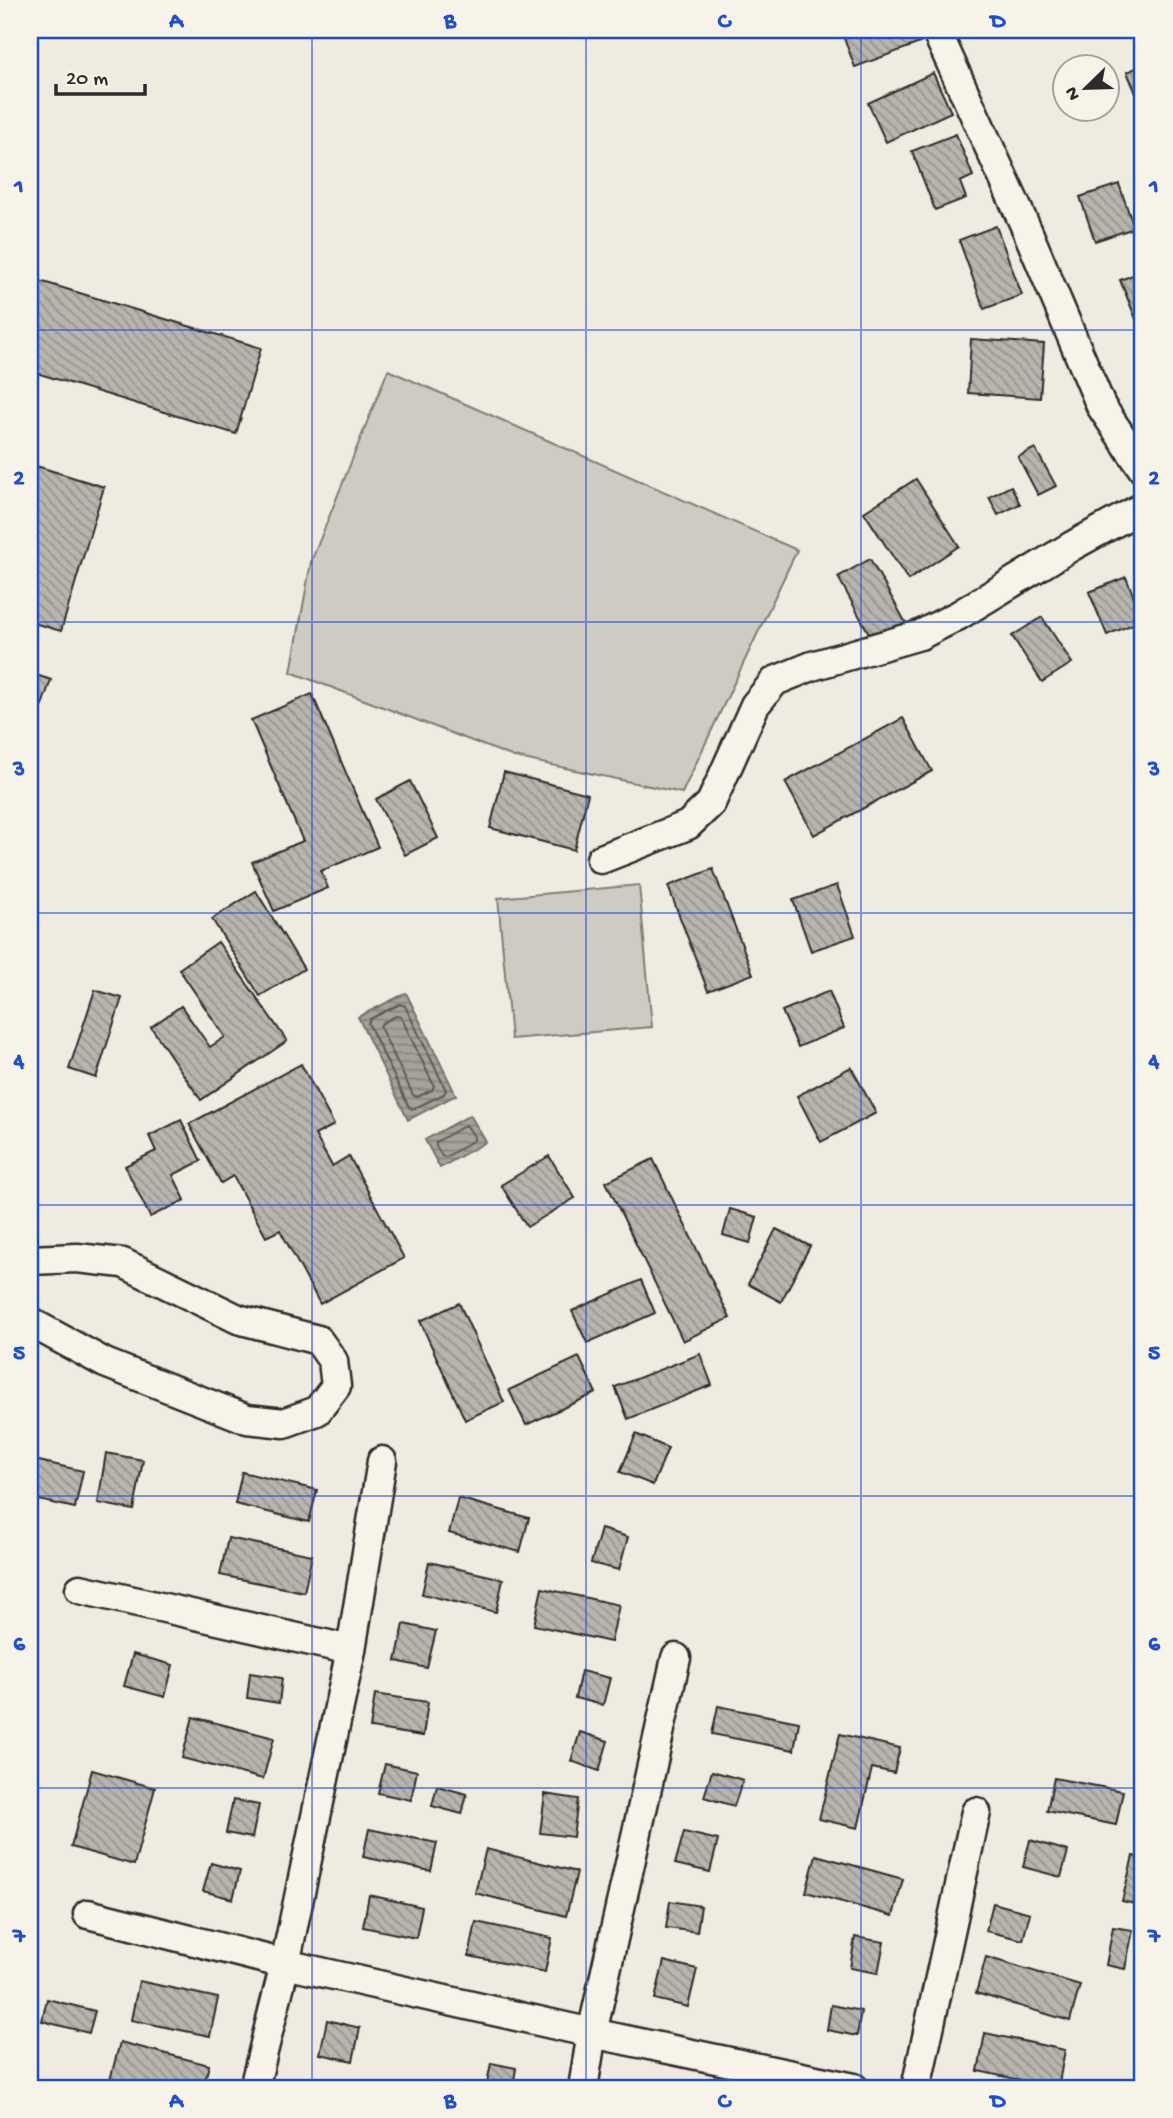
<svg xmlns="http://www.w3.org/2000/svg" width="1173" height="2118" font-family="'Gochi Hand',sans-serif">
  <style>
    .park { fill: #cfcbc2; stroke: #7d7b76; stroke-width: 2 }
    .water { fill: url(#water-rules); stroke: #74726e; stroke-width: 2 }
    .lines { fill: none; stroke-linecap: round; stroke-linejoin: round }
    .shore { stroke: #5b5b57; stroke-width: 2 }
    .building { fill: url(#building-back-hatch); stroke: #2b2b2b; stroke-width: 2 }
    .minor-casing { stroke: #2b2b2b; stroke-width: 33 }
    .minor { stroke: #f7f3e8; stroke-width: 28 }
    .grid { fill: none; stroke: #1d4ed8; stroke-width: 2; stroke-opacity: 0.55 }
    .neatline { fill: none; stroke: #1d4ed8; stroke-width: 2.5 }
    .grid-label { font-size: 23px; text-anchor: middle; font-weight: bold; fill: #1d4ed8 }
  </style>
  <defs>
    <pattern id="water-rules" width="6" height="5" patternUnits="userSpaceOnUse" patternTransform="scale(1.75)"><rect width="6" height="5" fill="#a4a29a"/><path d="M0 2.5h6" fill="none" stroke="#86847e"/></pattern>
    <pattern id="building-back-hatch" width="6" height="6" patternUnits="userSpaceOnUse" patternTransform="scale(1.75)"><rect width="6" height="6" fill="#b8b5ae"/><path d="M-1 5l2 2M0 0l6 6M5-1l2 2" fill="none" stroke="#96938e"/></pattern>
  </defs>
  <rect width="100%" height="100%" fill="#efebe0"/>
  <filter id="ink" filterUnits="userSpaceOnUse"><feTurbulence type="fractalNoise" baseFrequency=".0143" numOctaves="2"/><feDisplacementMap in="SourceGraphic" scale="14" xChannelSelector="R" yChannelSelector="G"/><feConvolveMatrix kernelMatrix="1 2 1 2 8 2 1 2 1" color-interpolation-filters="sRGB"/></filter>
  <g filter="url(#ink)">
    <g class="park">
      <polygon points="388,370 797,550 682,793 514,757 291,672 311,562"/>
      <polygon points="639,885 652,1027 511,1039 498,898"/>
    </g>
    <g class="water">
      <polygon points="406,993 456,1095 408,1120 358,1017"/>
      <polygon points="470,1115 486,1142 440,1168 425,1140"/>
    </g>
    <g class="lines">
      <g class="shore">
        <polygon points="400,1004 405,1006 446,1090 444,1094 413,1109 409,1107 368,1023 370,1019"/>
        <polygon points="396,1016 401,1017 434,1086 432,1090 417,1097 413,1095 380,1027 382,1023"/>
        <polygon points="466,1125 474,1136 474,1140 446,1157 442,1156 436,1146 436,1142"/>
      </g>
    </g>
    <g class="building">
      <polygon points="868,30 915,30 920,43 855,67 844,38"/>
      <polygon points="1143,65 1143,110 1127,72"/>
      <polygon points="933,73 951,112 886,142 868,103"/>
      <polygon points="956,134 973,176 960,182 966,198 935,210 912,151"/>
      <polygon points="1119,184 1134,228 1095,241 1080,197"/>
      <polygon points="996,226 1022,295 984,309 959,240"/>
      <polygon points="1143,271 1143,336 1120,280"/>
      <polygon points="30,278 261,348 236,434 30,371"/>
      <polygon points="971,339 1044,344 1040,398 968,393"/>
      <polygon points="1035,448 1056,486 1038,495 1018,457"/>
      <polygon points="30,464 104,487 61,631 30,622"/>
      <polygon points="916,479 959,546 908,580 864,512"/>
      <polygon points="1011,486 1020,504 998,515 989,497"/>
      <polygon points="870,559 906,623 873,641 838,577"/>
      <polygon points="1126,577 1143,620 1107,635 1089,592"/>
      <polygon points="1042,617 1072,663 1042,682 1012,636"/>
      <polygon points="30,673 51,680 30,739"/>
      <polygon points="312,694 378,847 321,871 328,888 274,911 252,862 303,841 251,720"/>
      <polygon points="903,718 932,771 814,835 785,782"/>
      <polygon points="504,772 588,794 574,850 490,828"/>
      <polygon points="410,781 438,838 405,855 376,799"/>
      <polygon points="713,869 753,974 708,991 668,886"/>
      <polygon points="837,885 855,936 811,951 793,900"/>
      <polygon points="256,891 304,969 260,996 212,919"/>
      <polygon points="218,942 287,1041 201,1100 151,1027 181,1006 210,1047 225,1037 179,969"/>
      <polygon points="95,990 122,998 96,1078 69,1069"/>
      <polygon points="829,991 844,1028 798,1047 782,1011"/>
      <polygon points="301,1064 334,1125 315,1135 332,1166 349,1156 404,1258 320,1304 280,1230 266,1237 233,1176 221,1183 189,1124"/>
      <polygon points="851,1067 876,1113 821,1142 797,1096"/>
      <polygon points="181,1120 201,1161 173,1175 185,1200 150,1217 125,1166 156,1151 149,1136"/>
      <polygon points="549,1156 575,1198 527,1227 501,1185"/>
      <polygon points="653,1159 730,1318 683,1341 606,1182"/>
      <polygon points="730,1209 757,1217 750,1243 723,1235"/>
      <polygon points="776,1229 810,1246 781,1302 748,1284"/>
      <polygon points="641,1280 655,1313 587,1343 572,1311"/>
      <polygon points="459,1303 504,1402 465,1420 420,1321"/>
      <polygon points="700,1354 712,1385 628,1419 615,1387"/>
      <polygon points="579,1357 596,1393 526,1425 509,1390"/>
      <polygon points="636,1434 668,1448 653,1485 620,1472"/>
      <polygon points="106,1453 143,1460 134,1510 98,1503"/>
      <polygon points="30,1459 83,1471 75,1508 30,1498"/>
      <polygon points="242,1472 317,1490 309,1522 235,1504"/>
      <polygon points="458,1498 529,1518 520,1552 449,1533"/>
      <polygon points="601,1529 628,1537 619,1570 591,1563"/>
      <polygon points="228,1538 312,1555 304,1592 220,1575"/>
      <polygon points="429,1562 503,1579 496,1612 422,1594"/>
      <polygon points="542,1588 619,1605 611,1642 534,1625"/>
      <polygon points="404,1624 436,1631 427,1668 396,1661"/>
      <polygon points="133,1654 173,1665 165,1697 124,1686"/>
      <polygon points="581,1671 610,1678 603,1705 575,1698"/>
      <polygon points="250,1673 282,1678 279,1703 247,1698"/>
      <polygon points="375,1694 428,1702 423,1736 370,1728"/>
      <polygon points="718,1706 799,1722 794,1750 712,1734"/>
      <polygon points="193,1717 274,1738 263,1779 182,1758"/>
      <polygon points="580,1732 608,1741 599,1771 571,1761"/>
      <polygon points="840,1734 900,1748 894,1773 872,1768 858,1828 819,1819"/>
      <polygon points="385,1764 417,1771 411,1800 378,1793"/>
      <polygon points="92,1770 155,1788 134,1865 71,1847"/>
      <polygon points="712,1771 743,1780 734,1806 704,1797"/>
      <polygon points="1054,1778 1123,1791 1116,1825 1047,1811"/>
      <polygon points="437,1786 467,1794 462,1814 432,1806"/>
      <polygon points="545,1794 578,1799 573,1837 540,1833"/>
      <polygon points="233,1800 259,1805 252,1838 226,1833"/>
      <polygon points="369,1829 437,1843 431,1871 363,1857"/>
      <polygon points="684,1832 718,1840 710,1872 675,1864"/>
      <polygon points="1030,1840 1068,1851 1061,1877 1023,1867"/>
      <polygon points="486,1849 577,1872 566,1916 475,1893"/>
      <polygon points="816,1855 903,1879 893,1916 806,1892"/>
      <polygon points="1133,1856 1143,1858 1143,1906 1122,1901"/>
      <polygon points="211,1863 240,1871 233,1899 203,1891"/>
      <polygon points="369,1895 422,1907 416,1938 363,1927"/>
      <polygon points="670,1901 701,1906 697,1932 666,1928"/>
      <polygon points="993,1903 1030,1913 1023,1940 986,1931"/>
      <polygon points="476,1922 552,1938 545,1972 469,1956"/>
      <polygon points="1113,1927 1133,1930 1125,1969 1106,1965"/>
      <polygon points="855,1937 884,1942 878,1973 850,1968"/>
      <polygon points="986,1957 1080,1985 1070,2021 976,1993"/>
      <polygon points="664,1961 697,1969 688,2007 655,1999"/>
      <polygon points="139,1981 218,1998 210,2036 131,2020"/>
      <polygon points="47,1999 95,2011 89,2033 42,2021"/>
      <polygon points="831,2005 861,2011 857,2036 827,2030"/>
      <polygon points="327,2020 360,2028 353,2061 320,2054"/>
      <polygon points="985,2033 1065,2050 1058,2088 978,2071"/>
      <polygon points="120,2042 209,2065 203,2088 124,2088 109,2084"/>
      <polygon points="491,2063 516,2068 513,2088 486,2088"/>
    </g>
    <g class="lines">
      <g class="minor-casing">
        <g id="minor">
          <polyline points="936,30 1027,230 1101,406 1143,469"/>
          <polyline points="601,859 688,825 711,803 755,705 775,681 812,666 920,635 959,615 1072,546 1143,507"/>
          <polyline points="30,1260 77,1258 123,1263 238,1319 318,1340 333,1361 336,1386 317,1411 284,1423 247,1419 105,1363 30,1322"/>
          <polyline points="382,1461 351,1650 285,1964 592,2033 854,2088"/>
          <polyline points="80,1589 351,1650"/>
          <polyline points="88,1914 285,1964 254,2088"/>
          <polyline points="583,2088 592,2033 676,1658"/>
          <polyline points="916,2088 976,1812"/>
        </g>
      </g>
      <use href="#minor" class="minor"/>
    </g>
  </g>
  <path class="grid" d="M312 30V2088M586 30V2088M861 30V2088M30 330H1143M30 622H1143M30 913H1143M30 1205H1143M30 1496H1143M30 1788H1143"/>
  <rect width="1173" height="2118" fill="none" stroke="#f7f3e8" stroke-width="77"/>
  <g transform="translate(1086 88) rotate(247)"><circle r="33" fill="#f7f3e8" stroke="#a5a39c" stroke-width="2"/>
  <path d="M0-5L12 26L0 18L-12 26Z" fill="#2b2b2b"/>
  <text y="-10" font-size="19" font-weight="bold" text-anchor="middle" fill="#2b2b2b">N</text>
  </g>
  <path d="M56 84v10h89v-10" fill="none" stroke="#2b2b2b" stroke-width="3.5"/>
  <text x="66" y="84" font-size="21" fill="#2b2b2b" stroke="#f7f3e8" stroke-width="5" paint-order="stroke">20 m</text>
  <rect x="38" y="38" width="1096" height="2042" class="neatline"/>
  <g class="grid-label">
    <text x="176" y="27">A</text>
    <text x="450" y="27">B</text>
    <text x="724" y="27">C</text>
    <text x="998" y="27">D</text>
    <text x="19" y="192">1</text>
    <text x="1154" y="192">1</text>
    <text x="19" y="484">2</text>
    <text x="1154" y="484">2</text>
    <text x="19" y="775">3</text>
    <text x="1154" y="775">3</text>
    <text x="19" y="1067">4</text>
    <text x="1154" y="1067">4</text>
    <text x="19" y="1359">5</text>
    <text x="1154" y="1359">5</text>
    <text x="19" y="1650">6</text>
    <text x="1154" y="1650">6</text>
    <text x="19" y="1942">7</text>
    <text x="1154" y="1942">7</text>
    <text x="176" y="2107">A</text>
    <text x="450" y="2107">B</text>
    <text x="724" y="2107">C</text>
    <text x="998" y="2107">D</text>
  </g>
</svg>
